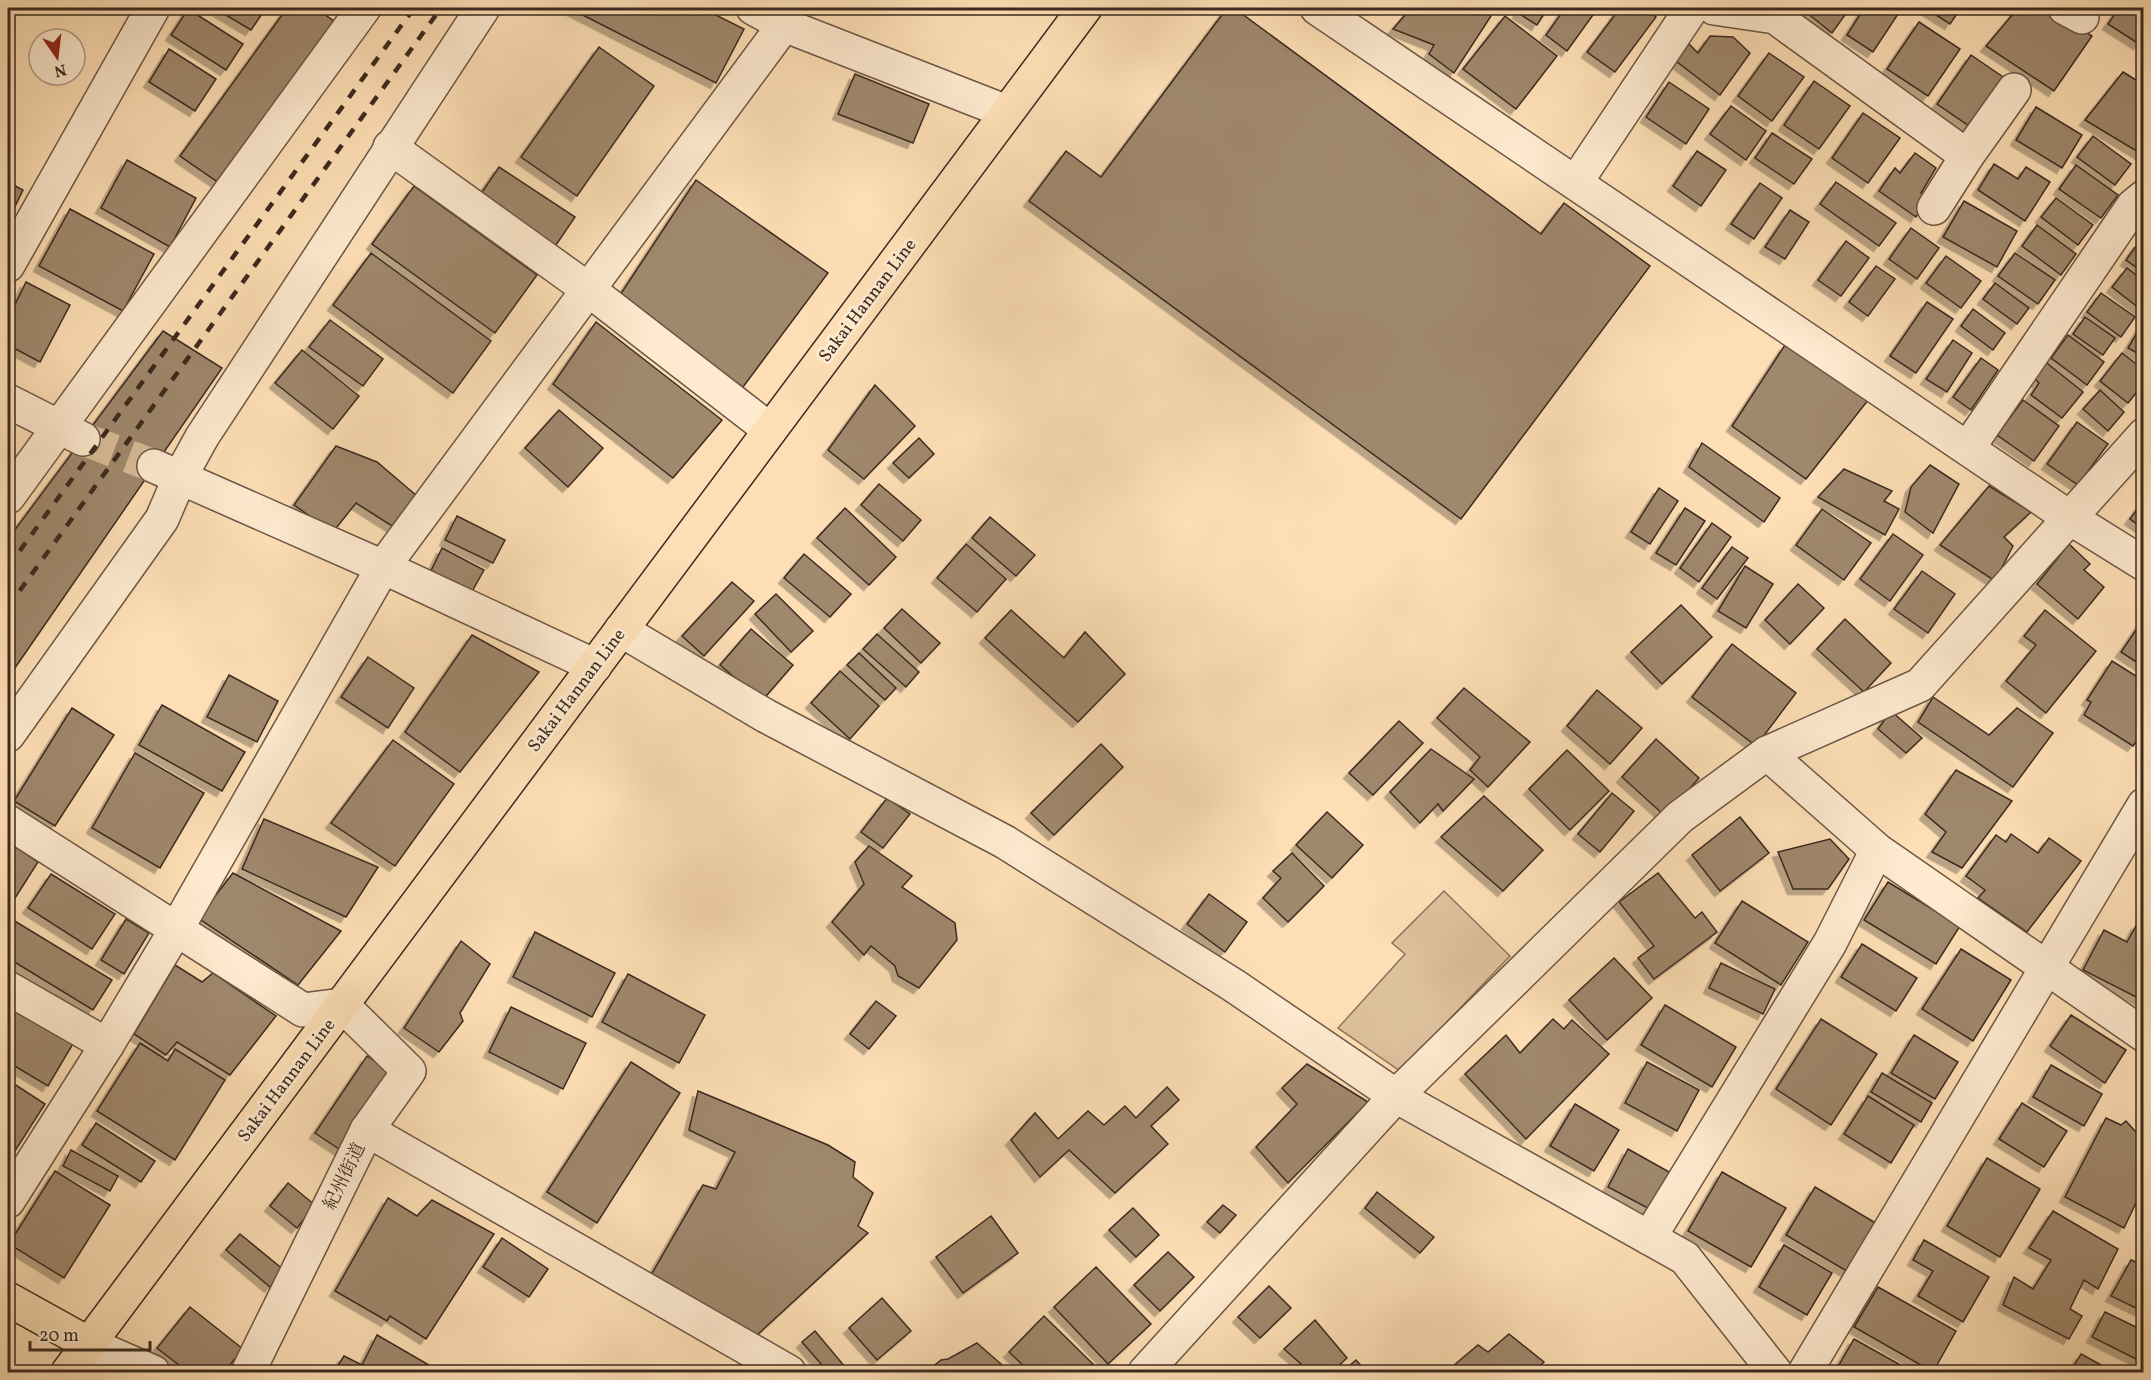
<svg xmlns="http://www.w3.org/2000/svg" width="2151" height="1380" font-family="Vollkorn,'Noto Serif JP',serif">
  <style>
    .green { fill: #ddc09c; stroke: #8c755e; stroke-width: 1.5 }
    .building { fill: #a0886d; stroke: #3b2a20; stroke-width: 1.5; filter: url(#shadow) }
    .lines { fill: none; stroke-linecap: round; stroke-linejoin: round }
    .minor-tunnel { stroke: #d7bb97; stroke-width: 33; stroke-dasharray: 33 16; stroke-linecap: butt }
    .minor-casing { stroke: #6c5745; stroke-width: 36 }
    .major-casing { stroke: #3b2a20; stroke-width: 36 }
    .minor { stroke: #feeacf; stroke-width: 33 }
    .major { stroke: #fedfb5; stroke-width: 33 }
    .rail { stroke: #3b2a20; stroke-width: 4.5; stroke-dasharray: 10 10; stroke-linecap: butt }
    .labels { text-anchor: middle; stroke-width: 6; stroke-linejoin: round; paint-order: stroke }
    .street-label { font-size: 18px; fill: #3b2a20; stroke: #feeacf }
  </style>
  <defs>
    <filter id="shadow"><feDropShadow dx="-5.5" dy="5.5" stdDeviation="0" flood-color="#0004"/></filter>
  </defs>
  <rect width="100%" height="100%" fill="#fedfb5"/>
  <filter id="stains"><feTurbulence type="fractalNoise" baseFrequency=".00333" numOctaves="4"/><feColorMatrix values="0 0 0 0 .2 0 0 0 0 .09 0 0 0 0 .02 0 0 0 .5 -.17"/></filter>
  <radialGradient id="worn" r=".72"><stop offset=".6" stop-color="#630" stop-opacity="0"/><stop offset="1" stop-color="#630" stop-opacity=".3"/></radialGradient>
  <polygon class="green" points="1444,891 1510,956 1400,1071 1338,1028 1405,954 1392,943"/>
  <g class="building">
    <polygon points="214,8 266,8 251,30"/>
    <polygon points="287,8 315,8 334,21 219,183 180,156"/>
    <polygon points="569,8 702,8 744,29 716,83"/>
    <polygon points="1227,8 1234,8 1541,234 1564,203 1650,266 1461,519 1029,201 1066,151 1101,177"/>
    <polygon points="1411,8 1479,8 1491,16 1454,73 1429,54 1434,45 1393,29"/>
    <polygon points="1521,8 1548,8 1537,25 1518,13"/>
    <polygon points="1565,8 1598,8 1567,51 1546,35"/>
    <polygon points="1620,8 1643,8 1656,17 1615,72 1587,52"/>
    <polygon points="1801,8 1850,8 1832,33"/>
    <polygon points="1864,8 1902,8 1873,52 1847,35"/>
    <polygon points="1925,8 1961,8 1950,24"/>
    <polygon points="2018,8 2048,8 2092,36 2054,91 1986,46"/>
    <polygon points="2119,8 2144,8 2144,37 2139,44 2108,24"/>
    <polygon points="188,9 243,44 226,70 171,35"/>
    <polygon points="1505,16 1557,56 1516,109 1463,69"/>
    <polygon points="1919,22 1960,49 1928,96 1887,69"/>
    <polygon points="1710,36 1733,37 1750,53 1720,95 1676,61 1689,44 1698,53"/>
    <polygon points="599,47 654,86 577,196 521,157"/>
    <polygon points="169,49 216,79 195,111 149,82"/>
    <polygon points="1769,53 1804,77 1772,121 1738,96"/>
    <polygon points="1971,55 2006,79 1972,128 1937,104"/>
    <polygon points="2123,72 2144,85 2143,155 2085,120"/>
    <polygon points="855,74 929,104 913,143 838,114"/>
    <polygon points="1814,81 1850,106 1819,149 1784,125"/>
    <polygon points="1669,82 1709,109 1686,144 1646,117"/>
    <polygon points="1731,106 1766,131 1746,160 1710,134"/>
    <polygon points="2036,107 2082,135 2062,168 2016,140"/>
    <polygon points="1863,113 1900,138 1868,183 1832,158"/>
    <polygon points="1772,133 1812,159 1794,184 1755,158"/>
    <polygon points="2093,136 2131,164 2115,185 2077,157"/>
    <polygon points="1697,151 1726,170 1701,206 1673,186"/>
    <polygon points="1915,153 1936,168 1921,193 1928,197 1916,217 1879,191 1895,168 1900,173"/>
    <polygon points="127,160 196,198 170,247 101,208"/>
    <polygon points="1994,164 2018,179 2026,167 2050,182 2025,221 1978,190"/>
    <polygon points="2076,165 2118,195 2101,218 2059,189"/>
    <polygon points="499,167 575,217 554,248 478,198"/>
    <polygon points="696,180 828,273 743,387 618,298"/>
    <polygon points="8,182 23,190 8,221"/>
    <polygon points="1836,182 1896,223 1879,246 1820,204"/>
    <polygon points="1760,183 1782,198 1754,239 1731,224"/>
    <polygon points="414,186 537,275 495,333 372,244"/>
    <polygon points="2056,198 2093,225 2078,245 2041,217"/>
    <polygon points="1964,201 2017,231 1997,267 1943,237"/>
    <polygon points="70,209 154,254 123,311 39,266"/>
    <polygon points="1790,210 1809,222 1785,259 1765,247"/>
    <polygon points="2037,225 2076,254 2061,275 2022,246"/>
    <polygon points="1911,228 1939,248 1917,279 1889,259"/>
    <polygon points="1846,241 1869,258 1841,296 1818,280"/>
    <polygon points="2139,242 2144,245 2144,273 2126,260"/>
    <polygon points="371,253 491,341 453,393 333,305"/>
    <polygon points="2015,253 2055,280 2038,304 1998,276"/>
    <polygon points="1946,256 1981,281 1961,308 1926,283"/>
    <polygon points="1876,266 1895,279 1868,316 1849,302"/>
    <polygon points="2127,268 2144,281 2144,312 2112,287"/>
    <polygon points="26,282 70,305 40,362 8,345 8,319"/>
    <polygon points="1995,283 2029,308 2017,324 1983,299"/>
    <polygon points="2101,293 2135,317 2121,337 2087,312"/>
    <polygon points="1927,302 1953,319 1916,373 1890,356"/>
    <polygon points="1973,309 2005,333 1993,350 1961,326"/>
    <polygon points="2085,317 2115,338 2103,355 2073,334"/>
    <polygon points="330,320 383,359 363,386 309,347"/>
    <polygon points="596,322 722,420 673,478 553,384"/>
    <polygon points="2141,326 2144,328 2144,357 2128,348"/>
    <polygon points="163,331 222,368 8,678 8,539"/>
    <polygon points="2068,335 2104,362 2087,385 2051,358"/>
    <polygon points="1953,340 1972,353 1947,392 1926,379"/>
    <polygon points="1785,345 1869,399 1806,479 1732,426"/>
    <polygon points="302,350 359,396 333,429 275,383"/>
    <polygon points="2122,353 2144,370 2144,383 2128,403 2100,381"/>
    <polygon points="1981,358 1998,370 1971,410 1953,397"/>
    <polygon points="2043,360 2083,392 2062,418 2031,395 2039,383 2032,376"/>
    <polygon points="875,385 915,426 864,479 828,450"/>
    <polygon points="2100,390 2124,412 2108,431 2083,409"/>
    <polygon points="2023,400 2059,426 2034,461 1997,435"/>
    <polygon points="559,410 603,448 568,487 525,448"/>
    <polygon points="2077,422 2108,444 2078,485 2047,464"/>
    <polygon points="919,438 934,454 909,478 893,463"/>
    <polygon points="1702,443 1780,498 1764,522 1689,467"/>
    <polygon points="336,446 377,462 417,496 392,526 356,503 333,532 294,505"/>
    <polygon points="1930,465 1959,484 1933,533 1905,512 1911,487"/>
    <polygon points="1844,469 1892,491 1884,501 1899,509 1885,535 1818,497"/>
    <polygon points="879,484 921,520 903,541 861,505"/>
    <polygon points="1989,486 2031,512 2004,537 2013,546 1995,581 1940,545"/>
    <polygon points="1659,488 1678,501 1650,544 1631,532"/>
    <polygon points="2144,500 2144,529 2130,519"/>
    <polygon points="845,508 896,557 869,585 817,538"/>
    <polygon points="1685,508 1705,521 1676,565 1656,553"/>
    <polygon points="1822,509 1871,543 1844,580 1796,545"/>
    <polygon points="457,516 505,540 493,563 445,540"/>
    <polygon points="990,517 1035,555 1016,576 972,538"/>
    <polygon points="1712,523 1731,537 1699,582 1680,568"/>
    <polygon points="1893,534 1923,555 1890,601 1860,579"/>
    <polygon points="966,544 1006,579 977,612 937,578"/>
    <polygon points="2069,544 2090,564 2084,570 2104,587 2078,619 2037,584"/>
    <polygon points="1732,547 1748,558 1717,599 1702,588"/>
    <polygon points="442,548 484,570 470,595 429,575"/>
    <polygon points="804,554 851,594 830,617 784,578"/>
    <polygon points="1745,566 1773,584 1746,628 1718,611"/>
    <polygon points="1922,571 1955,594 1928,633 1894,609"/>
    <polygon points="732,582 754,601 704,656 682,636"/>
    <polygon points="1798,584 1824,608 1790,644 1765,620"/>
    <polygon points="776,594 813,631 791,652 755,614"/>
    <polygon points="1681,605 1712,637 1662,684 1631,652"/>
    <polygon points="902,609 940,643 921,663 884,628"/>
    <polygon points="1011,610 1064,658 1085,632 1125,674 1078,722 985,638"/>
    <polygon points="2045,610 2096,651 2046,713 2006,681 2036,645 2024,636"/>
    <polygon points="2144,618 2144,667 2121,652"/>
    <polygon points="1845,619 1891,663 1864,692 1817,649"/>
    <polygon points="751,629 793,665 762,701 720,665"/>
    <polygon points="877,634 919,672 906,687 863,649"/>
    <polygon points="472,635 539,672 460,772 405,732"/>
    <polygon points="1732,644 1796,693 1756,746 1692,697"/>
    <polygon points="859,653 896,688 885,700 847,665"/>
    <polygon points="368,657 414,688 388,728 341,697"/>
    <polygon points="2112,661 2144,681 2144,731 2133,746 2084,715 2091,702 2087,700"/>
    <polygon points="840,671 879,706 850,739 811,703"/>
    <polygon points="229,675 278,701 257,742 207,717"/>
    <polygon points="1464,688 1530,742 1488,787 1470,770 1480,757 1437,718"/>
    <polygon points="1597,690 1642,728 1610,764 1567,726"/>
    <polygon points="1933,697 1989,735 2017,708 2053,733 2013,787 1918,722"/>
    <polygon points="162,705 245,752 222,791 139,745"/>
    <polygon points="72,708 114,735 55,826 14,801"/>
    <polygon points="1891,711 1922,738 1906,753 1878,729"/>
    <polygon points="1399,721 1423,743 1373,795 1349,773"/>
    <polygon points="1656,739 1699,778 1665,816 1622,777"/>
    <polygon points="393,740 454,784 395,866 331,823"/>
    <polygon points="1101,744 1123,767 1054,835 1031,813"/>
    <polygon points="1431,749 1474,779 1443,811 1438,804 1420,823 1390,792"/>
    <polygon points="1567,750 1609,791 1570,830 1529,789"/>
    <polygon points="135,753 204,793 160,868 92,828"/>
    <polygon points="1956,770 2012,801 1962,868 1932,852 1946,832 1925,814"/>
    <polygon points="1612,793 1634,811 1600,852 1578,834"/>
    <polygon points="1484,796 1543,850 1503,891 1441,837"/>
    <polygon points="887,798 910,814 883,848 861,832"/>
    <polygon points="1327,812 1363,845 1332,878 1296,845"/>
    <polygon points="1740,817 1769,853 1720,891 1692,855"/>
    <polygon points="264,819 378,867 346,917 242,869"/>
    <polygon points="2011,834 2038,853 2049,838 2081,861 2027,932 1978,898 1985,890 1966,876 1996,835 2006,842"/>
    <polygon points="1830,839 1849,859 1828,889 1793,889 1778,852"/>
    <polygon points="8,842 38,862 10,906 8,905"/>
    <polygon points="869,846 912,876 902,887 955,923 957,940 919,988 898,976 895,966 871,946 864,955 832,922 864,884 855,862"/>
    <polygon points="1292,853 1324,886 1288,922 1263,898 1281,878 1273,871"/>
    <polygon points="233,873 341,931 298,985 198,918"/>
    <polygon points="1658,873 1695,918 1702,912 1717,932 1654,979 1638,958 1654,946 1619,902"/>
    <polygon points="51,874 115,914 92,949 28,908"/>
    <polygon points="1888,882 1960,926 1936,964 1864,920"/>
    <polygon points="1209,894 1247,922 1225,952 1187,924"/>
    <polygon points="1742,901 1808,942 1781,985 1715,943"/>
    <polygon points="8,917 112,980 93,1010 8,958"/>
    <polygon points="126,919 149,933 124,974 101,960"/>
    <polygon points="2137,924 2144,928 2144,1001 2083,970 2104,930 2127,942"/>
    <polygon points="535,932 615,973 592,1017 513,977"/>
    <polygon points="461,941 490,964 460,1013 463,1021 439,1052 404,1028"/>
    <polygon points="1862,944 1917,978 1896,1011 1841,977"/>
    <polygon points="1961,949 2011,980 1973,1041 1922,1009"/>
    <polygon points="1614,958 1652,998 1607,1040 1569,1000"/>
    <polygon points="1721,963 1775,989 1763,1014 1709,988"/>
    <polygon points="175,965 202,982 213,973 276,1016 230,1075 177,1042 166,1055 134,1034"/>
    <polygon points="628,974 705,1015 679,1063 602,1022"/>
    <polygon points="876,1001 896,1016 869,1049 850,1034"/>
    <polygon points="8,1003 74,1042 48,1086 8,1062"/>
    <polygon points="1665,1005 1736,1047 1712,1087 1641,1045"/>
    <polygon points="511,1007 586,1043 563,1089 489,1052"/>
    <polygon points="2071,1015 2126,1050 2105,1083 2050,1046"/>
    <polygon points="1553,1019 1564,1029 1572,1020 1609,1054 1526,1139 1465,1074 1506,1035 1520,1053"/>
    <polygon points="1821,1019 1877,1054 1831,1125 1776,1089"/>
    <polygon points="1914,1035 1958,1062 1935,1099 1891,1073"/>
    <polygon points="140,1043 168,1061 175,1049 225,1080 175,1160 97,1111"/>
    <polygon points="367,1056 394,1074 342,1151 315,1133"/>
    <polygon points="631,1062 680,1093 597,1223 547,1192"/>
    <polygon points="1647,1062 1699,1090 1677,1131 1625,1103"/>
    <polygon points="1307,1064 1368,1102 1288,1183 1256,1147 1297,1104 1282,1088"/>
    <polygon points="2051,1065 2102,1094 2084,1126 2033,1097"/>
    <polygon points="1882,1073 1932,1103 1921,1122 1871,1092"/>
    <polygon points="8,1080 45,1104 8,1162"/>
    <polygon points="1167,1087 1179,1100 1151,1126 1168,1144 1115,1193 1069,1150 1040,1177 1011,1140 1035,1113 1058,1139 1088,1111 1104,1125 1125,1106 1136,1118"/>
    <polygon points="698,1091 828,1145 855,1162 853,1177 873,1193 858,1226 868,1233 755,1337 647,1282 703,1185 716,1189 735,1152 689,1130"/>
    <polygon points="1868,1096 1914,1125 1891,1163 1844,1134"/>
    <polygon points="2022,1103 2067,1131 2044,1167 1999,1139"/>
    <polygon points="1575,1104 1619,1130 1594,1171 1550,1146"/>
    <polygon points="2106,1118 2121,1125 2126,1121 2144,1141 2144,1186 2124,1228 2065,1197"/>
    <polygon points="96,1123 155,1161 141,1182 82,1145"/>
    <polygon points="1628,1149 1680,1178 1659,1214 1608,1187"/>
    <polygon points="71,1150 118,1176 110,1191 63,1166"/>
    <polygon points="1987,1158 2040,1189 2000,1257 1947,1226"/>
    <polygon points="55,1171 110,1205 64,1278 9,1244"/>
    <polygon points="1722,1172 1786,1208 1751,1267 1688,1231"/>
    <polygon points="288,1183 315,1205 297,1228 270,1206"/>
    <polygon points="1815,1187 1879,1225 1850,1273 1786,1235"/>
    <polygon points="1377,1192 1434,1237 1420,1253 1365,1208"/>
    <polygon points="388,1198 417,1216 432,1200 494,1234 426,1339 390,1316 387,1321 335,1291"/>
    <polygon points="1223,1205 1236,1215 1220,1233 1207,1222"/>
    <polygon points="1133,1208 1159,1235 1136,1257 1109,1230"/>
    <polygon points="2053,1211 2118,1249 2098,1289 2084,1280 2070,1309 2082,1316 2069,1339 2003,1305 2014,1277 2033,1289 2051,1260 2029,1248"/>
    <polygon points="991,1216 1018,1253 963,1293 936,1257"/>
    <polygon points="240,1234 284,1270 270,1287 226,1250"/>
    <polygon points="502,1238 548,1269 529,1297 483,1267"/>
    <polygon points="1924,1240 1989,1277 1963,1322 1918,1296 1933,1271 1913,1260"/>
    <polygon points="1784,1245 1832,1273 1807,1315 1759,1287"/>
    <polygon points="1168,1252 1194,1277 1160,1311 1134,1285"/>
    <polygon points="2131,1260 2144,1265 2144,1312 2111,1296"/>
    <polygon points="1096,1267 1151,1324 1108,1364 1054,1307"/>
    <polygon points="1269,1286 1291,1308 1260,1338 1238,1317"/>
    <polygon points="1878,1287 1956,1331 1933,1372 1854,1327"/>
    <polygon points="882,1298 911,1331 877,1360 849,1328"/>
    <polygon points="190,1307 243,1349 224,1372 188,1372 157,1348"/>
    <polygon points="2105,1312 2144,1331 2142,1362 2092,1337"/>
    <polygon points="1044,1316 1098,1369 1094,1372 1064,1372 1060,1369 1056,1372 1030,1372 1009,1352"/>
    <polygon points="1315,1320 1347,1358 1332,1372 1291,1372 1301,1364 1284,1349"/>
    <polygon points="815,1331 846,1368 840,1372 828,1372 802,1342"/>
    <polygon points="1509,1334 1544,1362 1533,1372 1446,1372 1478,1345 1488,1352"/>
    <polygon points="377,1335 441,1372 325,1372 334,1372 344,1356 362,1365"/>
    <polygon points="1854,1339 1913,1372 1835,1372"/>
    <polygon points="977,1343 1010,1372 926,1372 941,1360 948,1359"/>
    <polygon points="2081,1354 2114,1372 2070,1372"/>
    <polygon points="1356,1360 1367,1372 1342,1372"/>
  </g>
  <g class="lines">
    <polyline class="minor-tunnel" points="83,439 154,466"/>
    <g class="minor-casing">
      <g id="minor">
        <polyline points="753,8 784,25 1007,112"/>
        <polyline points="1317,8 2070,518 2144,564"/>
        <polyline points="1714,8 1775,17 1967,156"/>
        <polyline points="2065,8 2082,17"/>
        <polyline points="390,147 589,290 770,430"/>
        <polyline points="1576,182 1692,8"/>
        <polyline points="1934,208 1967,156 2014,90"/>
        <polyline points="8,265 153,8"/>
        <polyline points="8,401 83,439"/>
        <polyline points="1968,448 2133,206 2144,197"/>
        <polyline points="154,466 383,567 595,666"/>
        <polyline points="8,497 364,8"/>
        <polyline points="621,630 766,716 1005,842 1233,985 1396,1096 1685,1258 1775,1372"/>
        <polyline points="8,735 162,519 180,477 202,437 483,8"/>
        <polyline points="1767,753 1877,850 2144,1035"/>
        <polyline points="8,822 303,1010 342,1005 409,1071 367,1130 248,1372"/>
        <polyline points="8,988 107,1045"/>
        <polyline points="367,1130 789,1372"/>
        <polyline points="8,1201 107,1045 177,928 383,567 784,25"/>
        <polyline points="1649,1238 1830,943 1877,850"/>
        <polyline points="89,1344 153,1372"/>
        <polyline points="1145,1372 1396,1096 1680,817 1767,753 1920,685 2144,435"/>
        <polyline points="1805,1372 2144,805"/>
      </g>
    </g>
    <g class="major-casing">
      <g id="major">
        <polyline points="8,1299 89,1344"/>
        <polyline points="68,1372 1085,8"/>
      </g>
    </g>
    <use href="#minor" class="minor"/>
    <use href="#major" class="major"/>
    <g class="rail">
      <polyline points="8,567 414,8"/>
      <polyline points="8,607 441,8"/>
    </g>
  </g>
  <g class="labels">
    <g class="street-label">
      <text transform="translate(867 300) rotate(-53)" y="6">Sakai Hannan Line</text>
      <text transform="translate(576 690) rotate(-53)" y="6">Sakai Hannan Line</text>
      <text transform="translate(286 1080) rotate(-53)" y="6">Sakai Hannan Line</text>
      <text transform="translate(344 1176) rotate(-64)" y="6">紀州街道</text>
    </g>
  </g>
  <rect width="2151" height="1380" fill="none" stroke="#fedfb5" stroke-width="30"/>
  <rect x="9" y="9" width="2133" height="1362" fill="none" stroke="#3b2a20" stroke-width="3"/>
  <rect x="15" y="15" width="2121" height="1350" fill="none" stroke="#3b2a20" stroke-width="1.5"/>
  <g transform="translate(57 57) rotate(166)"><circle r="28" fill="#feeacf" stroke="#b09d89" stroke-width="1.5"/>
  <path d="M0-4.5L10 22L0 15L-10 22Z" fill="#8f2418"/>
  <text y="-9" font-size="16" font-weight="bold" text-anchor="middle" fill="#3b2a20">N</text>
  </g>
  <path d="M30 1341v9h120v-9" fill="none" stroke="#3b2a20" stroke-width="3"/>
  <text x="39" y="1341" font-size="18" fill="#3b2a20" stroke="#feeacf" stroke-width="4.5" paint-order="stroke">20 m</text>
  <rect width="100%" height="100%" filter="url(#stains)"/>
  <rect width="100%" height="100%" fill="url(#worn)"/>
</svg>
